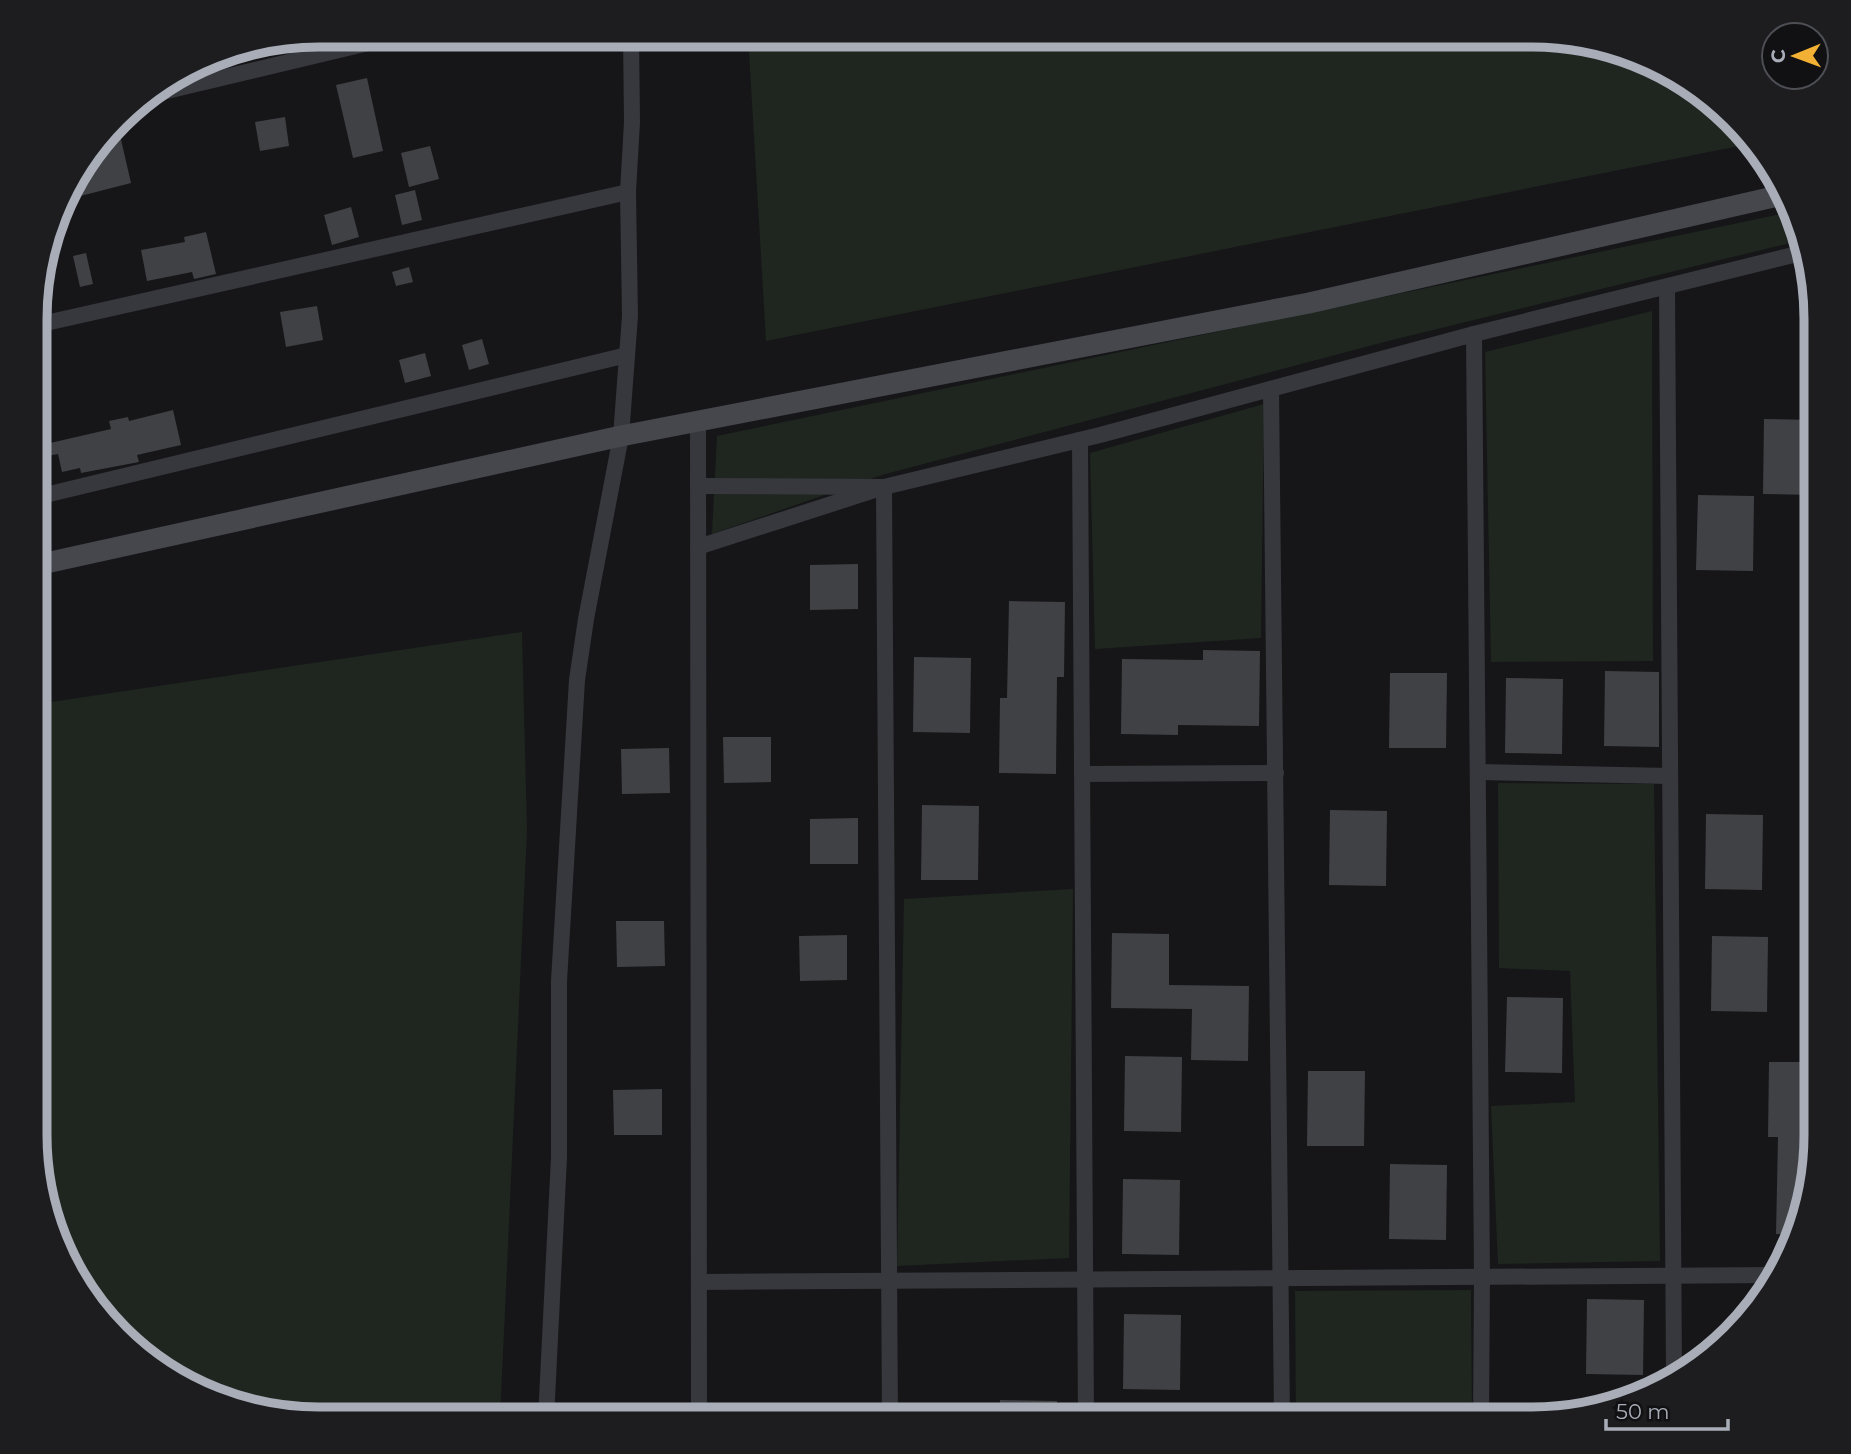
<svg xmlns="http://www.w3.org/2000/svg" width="1851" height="1454" font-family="Montserrat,sans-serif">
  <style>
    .green { fill: #1e261f }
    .building { fill: #404145 }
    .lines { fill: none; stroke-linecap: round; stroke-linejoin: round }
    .minor { stroke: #37383d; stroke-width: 16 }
    .secondary { stroke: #45474d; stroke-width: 21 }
    .rim { fill: none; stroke: #a8adb8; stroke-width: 9 }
  </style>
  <rect width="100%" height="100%" fill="#161618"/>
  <g class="green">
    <polygon points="748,35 1550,36 1641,57 1719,106 1749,144 766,341"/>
    <polygon points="1791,212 1798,241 1388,341 882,475 712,534 717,436"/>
    <polygon points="1652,311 1653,661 1491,662 1485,352"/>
    <polygon points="1264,404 1261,638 1095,649 1090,453"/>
    <polygon points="522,632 527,830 500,1419 301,1418 211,1398 132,1348 64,1260 36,1154 37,704"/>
    <polygon points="1498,783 1654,784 1660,1261 1498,1264 1491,1106 1575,1102 1570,971 1499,968"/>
    <polygon points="1073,889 1069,1258 897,1266 904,899"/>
    <polygon points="1471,1290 1472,1419 1296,1419 1295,1291"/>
  </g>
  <g class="building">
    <polygon points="264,44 268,56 255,59 251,46"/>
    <polygon points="367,78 383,151 353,158 336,85"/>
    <polygon points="285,117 289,146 260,151 255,122"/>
    <polygon points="119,131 131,183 65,200 73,177 109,133"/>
    <polygon points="430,146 439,179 409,187 401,153"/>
    <polygon points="415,190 422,220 402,225 395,195"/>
    <polygon points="351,207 359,237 332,245 324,215"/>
    <polygon points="206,232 216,274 194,279 192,272 147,281 141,250 185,242 184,237"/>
    <polygon points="86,253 93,284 80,287 73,256"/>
    <polygon points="409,267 413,282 396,286 392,272"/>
    <polygon points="317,306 323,340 286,347 280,312"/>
    <polygon points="482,339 489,364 469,370 462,345"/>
    <polygon points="425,353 431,376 405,383 399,360"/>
    <polygon points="173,410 181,445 137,455 139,462 81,473 80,468 62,472 58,454 37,458 37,446 111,429 109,421 128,417 129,421"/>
    <polygon points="1764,419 1816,420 1816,495 1763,494"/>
    <polygon points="1698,495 1754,496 1753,571 1696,570"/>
    <polygon points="858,564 858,609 810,610 810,565"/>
    <polygon points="1009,601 1065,602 1064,677 1057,677 1056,774 999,773 1000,698 1007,698"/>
    <polygon points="1203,650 1260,651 1259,726 1178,725 1178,735 1121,734 1122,659 1203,660"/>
    <polygon points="914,657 971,658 970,733 913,732"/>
    <polygon points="1605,671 1659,672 1659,747 1604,746"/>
    <polygon points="1390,673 1447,673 1446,748 1389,748"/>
    <polygon points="1506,678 1563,679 1562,754 1505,753"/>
    <polygon points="723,737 771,737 771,782 724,783"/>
    <polygon points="669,748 670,793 622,794 621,749"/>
    <polygon points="922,805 979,806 978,880 921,880"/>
    <polygon points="1330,810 1387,811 1386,886 1329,885"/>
    <polygon points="1706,814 1763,815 1762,890 1705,889"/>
    <polygon points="858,818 858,864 810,864 810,819"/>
    <polygon points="616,921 664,921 665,966 617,967"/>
    <polygon points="1112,933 1169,934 1169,985 1249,986 1248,1061 1191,1060 1192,1009 1111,1008"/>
    <polygon points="847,935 847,980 800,981 799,936"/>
    <polygon points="1712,936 1768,937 1767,1012 1711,1011"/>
    <polygon points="1507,997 1563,998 1562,1073 1505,1072"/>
    <polygon points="1125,1056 1182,1057 1181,1132 1124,1131"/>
    <polygon points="1769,1062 1815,1062 1815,1154 1796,1235 1776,1234 1778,1137 1768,1137"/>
    <polygon points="1308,1071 1365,1071 1364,1146 1307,1146"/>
    <polygon points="662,1089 662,1135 614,1135 613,1090"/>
    <polygon points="1390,1164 1447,1165 1446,1240 1389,1239"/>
    <polygon points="1123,1179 1180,1180 1179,1255 1122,1254"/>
    <polygon points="1587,1299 1644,1300 1643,1375 1586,1374"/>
    <polygon points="1124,1314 1181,1315 1180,1390 1123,1389"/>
    <polygon points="1000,1400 1057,1401 1056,1419 1000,1419"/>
  </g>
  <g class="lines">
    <g class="minor">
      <polyline points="150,95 402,35"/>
      <polyline points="1667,287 1674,1374"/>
      <polyline points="37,325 628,192"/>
      <polyline points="1474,334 1482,1277 1481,1419"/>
      <polyline points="1271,389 1282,1419"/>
      <polyline points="698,422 699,1419"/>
      <polyline points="1080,440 1086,1419"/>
      <polyline points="698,486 884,487 890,1419"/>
      <polyline points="37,497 627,355"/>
      <polyline points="698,547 884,487 1100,435 1474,334 1801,253"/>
      <polyline points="1478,772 1670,776"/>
      <polyline points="1082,774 1276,773"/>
      <polyline points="699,1282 1775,1275"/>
      <polyline points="546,1419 559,1157 559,981 577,680 586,619 621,436 630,316 628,192 632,122 631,35"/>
    </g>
    <polyline class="secondary" points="37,565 621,436 1309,303 1787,194"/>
  </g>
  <path d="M0 0H1851V1454H0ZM319 47H1532A272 272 0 0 1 1804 319V1135A272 272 0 0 1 1532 1407H319A272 272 0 0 1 47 1135V319A272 272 0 0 1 319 47Z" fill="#1d1d20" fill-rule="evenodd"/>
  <path class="rim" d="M319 47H1532A272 272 0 0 1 1804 319V1135A272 272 0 0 1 1532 1407H319A272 272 0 0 1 47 1135V319A272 272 0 0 1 319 47Z"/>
  <g transform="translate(1795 56) rotate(269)"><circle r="33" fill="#111113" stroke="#4d4f55" stroke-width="2"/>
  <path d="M0-5L12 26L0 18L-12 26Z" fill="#f2b134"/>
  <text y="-10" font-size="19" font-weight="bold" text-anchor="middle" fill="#a8adb8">С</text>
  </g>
  <path d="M1606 1419v10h122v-10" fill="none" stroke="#a8adb8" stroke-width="3.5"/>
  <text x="1616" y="1419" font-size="21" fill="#a8adb8" stroke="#111113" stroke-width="5" paint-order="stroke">50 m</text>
</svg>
